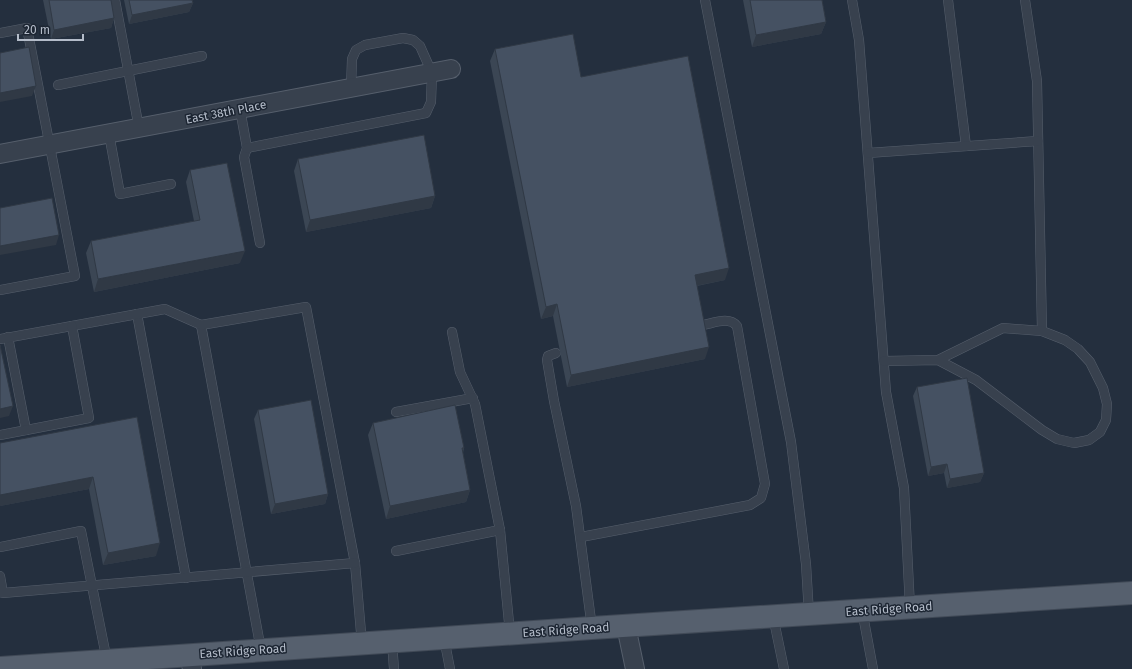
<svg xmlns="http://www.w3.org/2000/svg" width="1132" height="669" font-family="'Fira Sans',sans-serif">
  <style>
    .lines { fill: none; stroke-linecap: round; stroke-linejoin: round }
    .lane-casing { stroke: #565f6c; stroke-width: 10 }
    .street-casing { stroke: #565f6c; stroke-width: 20 }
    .primary-casing { stroke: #414a57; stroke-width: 24 }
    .lane { stroke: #38414e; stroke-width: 9 }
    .street { stroke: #38414e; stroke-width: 18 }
    .primary { stroke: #56606e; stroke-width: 22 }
    .wall { fill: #3b4654 }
    .shaded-wall { fill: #303945 }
    .building { fill: #455162; stroke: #303945 }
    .labels { text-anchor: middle; stroke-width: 3; stroke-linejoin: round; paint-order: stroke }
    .street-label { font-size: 12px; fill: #b4bcc9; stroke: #1d2633 }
  </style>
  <rect width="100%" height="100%" fill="#242f3e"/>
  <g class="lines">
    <g class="lane-casing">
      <g id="lane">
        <polyline points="115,0 139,128"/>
        <polyline points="705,0 791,442 806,564 809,614"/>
        <polyline points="852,0 859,40 886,392 904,488 910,607"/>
        <polyline points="948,0 966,146"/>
        <polyline points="1025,0 1037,81 1042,331"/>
        <polyline points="0,33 27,28 75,276 0,290"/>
        <polyline points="58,85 202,56"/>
        <polyline points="240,109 247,148 244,157 260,243"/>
        <polyline points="109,134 120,194 171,184"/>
        <polyline points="247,148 426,113 431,102 432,73 420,46 413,40 403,38 365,45 356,50 352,59 351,88"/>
        <polyline points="868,153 1038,141"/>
        <polyline points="137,314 186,578"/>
        <polyline points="201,325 261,650"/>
        <polyline points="452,332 460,372 475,404 500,530 510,633"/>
        <polyline points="8,337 26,430"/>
        <polyline points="0,339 165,309 201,325 306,307 355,563 362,644"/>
        <polyline points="556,353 548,356 547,360 554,401 576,506 592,628"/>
        <polyline points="884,361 938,360 976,380 1042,430 1057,439 1074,443 1089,440 1100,432 1106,420 1107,404 1103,388 1090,362 1078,349 1065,340 1042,331 1003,328 938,360"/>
        <polyline points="396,412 473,398"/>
        <polyline points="0,435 89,418 72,326"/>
        <path d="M581 537 750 505 761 498 765 484 737 326C729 316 714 323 703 325"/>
        <polyline points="0,547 81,531 107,661"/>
        <polyline points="396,551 500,530"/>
        <polyline points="0,576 3,593 355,563"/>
        <polyline points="862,610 873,669"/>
        <polyline points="773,616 784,669"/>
        <polyline points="444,638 450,669"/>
        <polyline points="392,642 394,669"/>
      </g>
    </g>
    <g class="street-casing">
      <g id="street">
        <polyline points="0,154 451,69"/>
        <polyline points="626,626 635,669"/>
        <polyline points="189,655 192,669"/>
      </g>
    </g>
    <g class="primary-casing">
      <polyline id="primary" points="0,668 592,628 1132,593"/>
    </g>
    <use href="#lane" class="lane"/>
    <use href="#street" class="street"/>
    <use href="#primary" class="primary"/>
  </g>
  <g class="wall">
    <polygon points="43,0 111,0 114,18 111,28 51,39"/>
    <polygon points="124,0 192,0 193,3 189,12 129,24"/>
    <polygon points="743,0 822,0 826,22 821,34 752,47"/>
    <polygon points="495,49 581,77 725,280 697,286 705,359 567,387 553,316 541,319 490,61"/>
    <polygon points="298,159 435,196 431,208 306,232 294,171"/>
    <polygon points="190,170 240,263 94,292 86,253 91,241 194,221 186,182"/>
    <polygon points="917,387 984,473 980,482 947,488 944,473 928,476 913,396"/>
    <polygon points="258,410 328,494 325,504 271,514 254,419"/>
    <polygon points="137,417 156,556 103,565 89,489 0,506"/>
    <polygon points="373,423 464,448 463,453 470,490 466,502 386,519 368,435"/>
  </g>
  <g class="shaded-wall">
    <polygon points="193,3 189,12 129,24 132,15"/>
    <polygon points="114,18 111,28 51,39 54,30"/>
    <polygon points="826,22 821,34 752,47 756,35"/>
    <polygon points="36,86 32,96 0,102 0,93"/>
    <polygon points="435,196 431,208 306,232 310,220"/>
    <polygon points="59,235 56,245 0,255 0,246"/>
    <polygon points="245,251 240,263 94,292 98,279"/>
    <polygon points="729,268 725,280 690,287 695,275"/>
    <polygon points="557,304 553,316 541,319 546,307"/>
    <polygon points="709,347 705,359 567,387 571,375"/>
    <polygon points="13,406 9,416 0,418 0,409"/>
    <polygon points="947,464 944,473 928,476 931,467"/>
    <polygon points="984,473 980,482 947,488 950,479"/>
    <polygon points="93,477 89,489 0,506 0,495"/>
    <polygon points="470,490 466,502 386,519 390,506"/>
    <polygon points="328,494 325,504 271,514 275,504"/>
    <polygon points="160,543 156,556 103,565 108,553"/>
  </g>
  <g class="building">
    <polygon points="49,0 111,0 114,18 54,30"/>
    <polygon points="129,0 192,0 193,3 132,15"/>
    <polygon points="750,0 822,0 826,22 756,35"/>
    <polygon points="573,34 581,77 688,56 729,268 695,275 709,347 571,375 557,304 546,307 495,49"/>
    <polygon points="29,47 36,86 0,93 0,53"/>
    <polygon points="424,135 435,196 310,220 298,159"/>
    <polygon points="227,163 245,251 98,279 91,241 200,220 190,170"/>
    <polygon points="52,198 59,235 0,246 0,208"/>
    <polygon points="0,345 13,406 0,409"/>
    <polygon points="967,378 984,473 950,479 947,464 931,467 917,387"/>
    <polygon points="311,400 328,494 275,504 258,410"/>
    <polygon points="455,405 464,448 462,448 470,490 390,506 373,423"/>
    <polygon points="137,417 160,543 108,553 93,477 0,495 0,443"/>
  </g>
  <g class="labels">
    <g class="street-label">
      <text transform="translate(226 112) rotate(-11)" y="4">East 38th Place</text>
      <text transform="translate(889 609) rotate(-4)" y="4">East Ridge Road</text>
      <text transform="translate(566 630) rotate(-4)" y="4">East Ridge Road</text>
      <text transform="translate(243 651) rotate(-4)" y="4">East Ridge Road</text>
    </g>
  </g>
  <path d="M18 34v6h65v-6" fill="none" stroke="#b4bcc9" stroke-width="2"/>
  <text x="24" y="34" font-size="12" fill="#b4bcc9" stroke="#1d2633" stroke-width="3" paint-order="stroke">20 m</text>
</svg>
